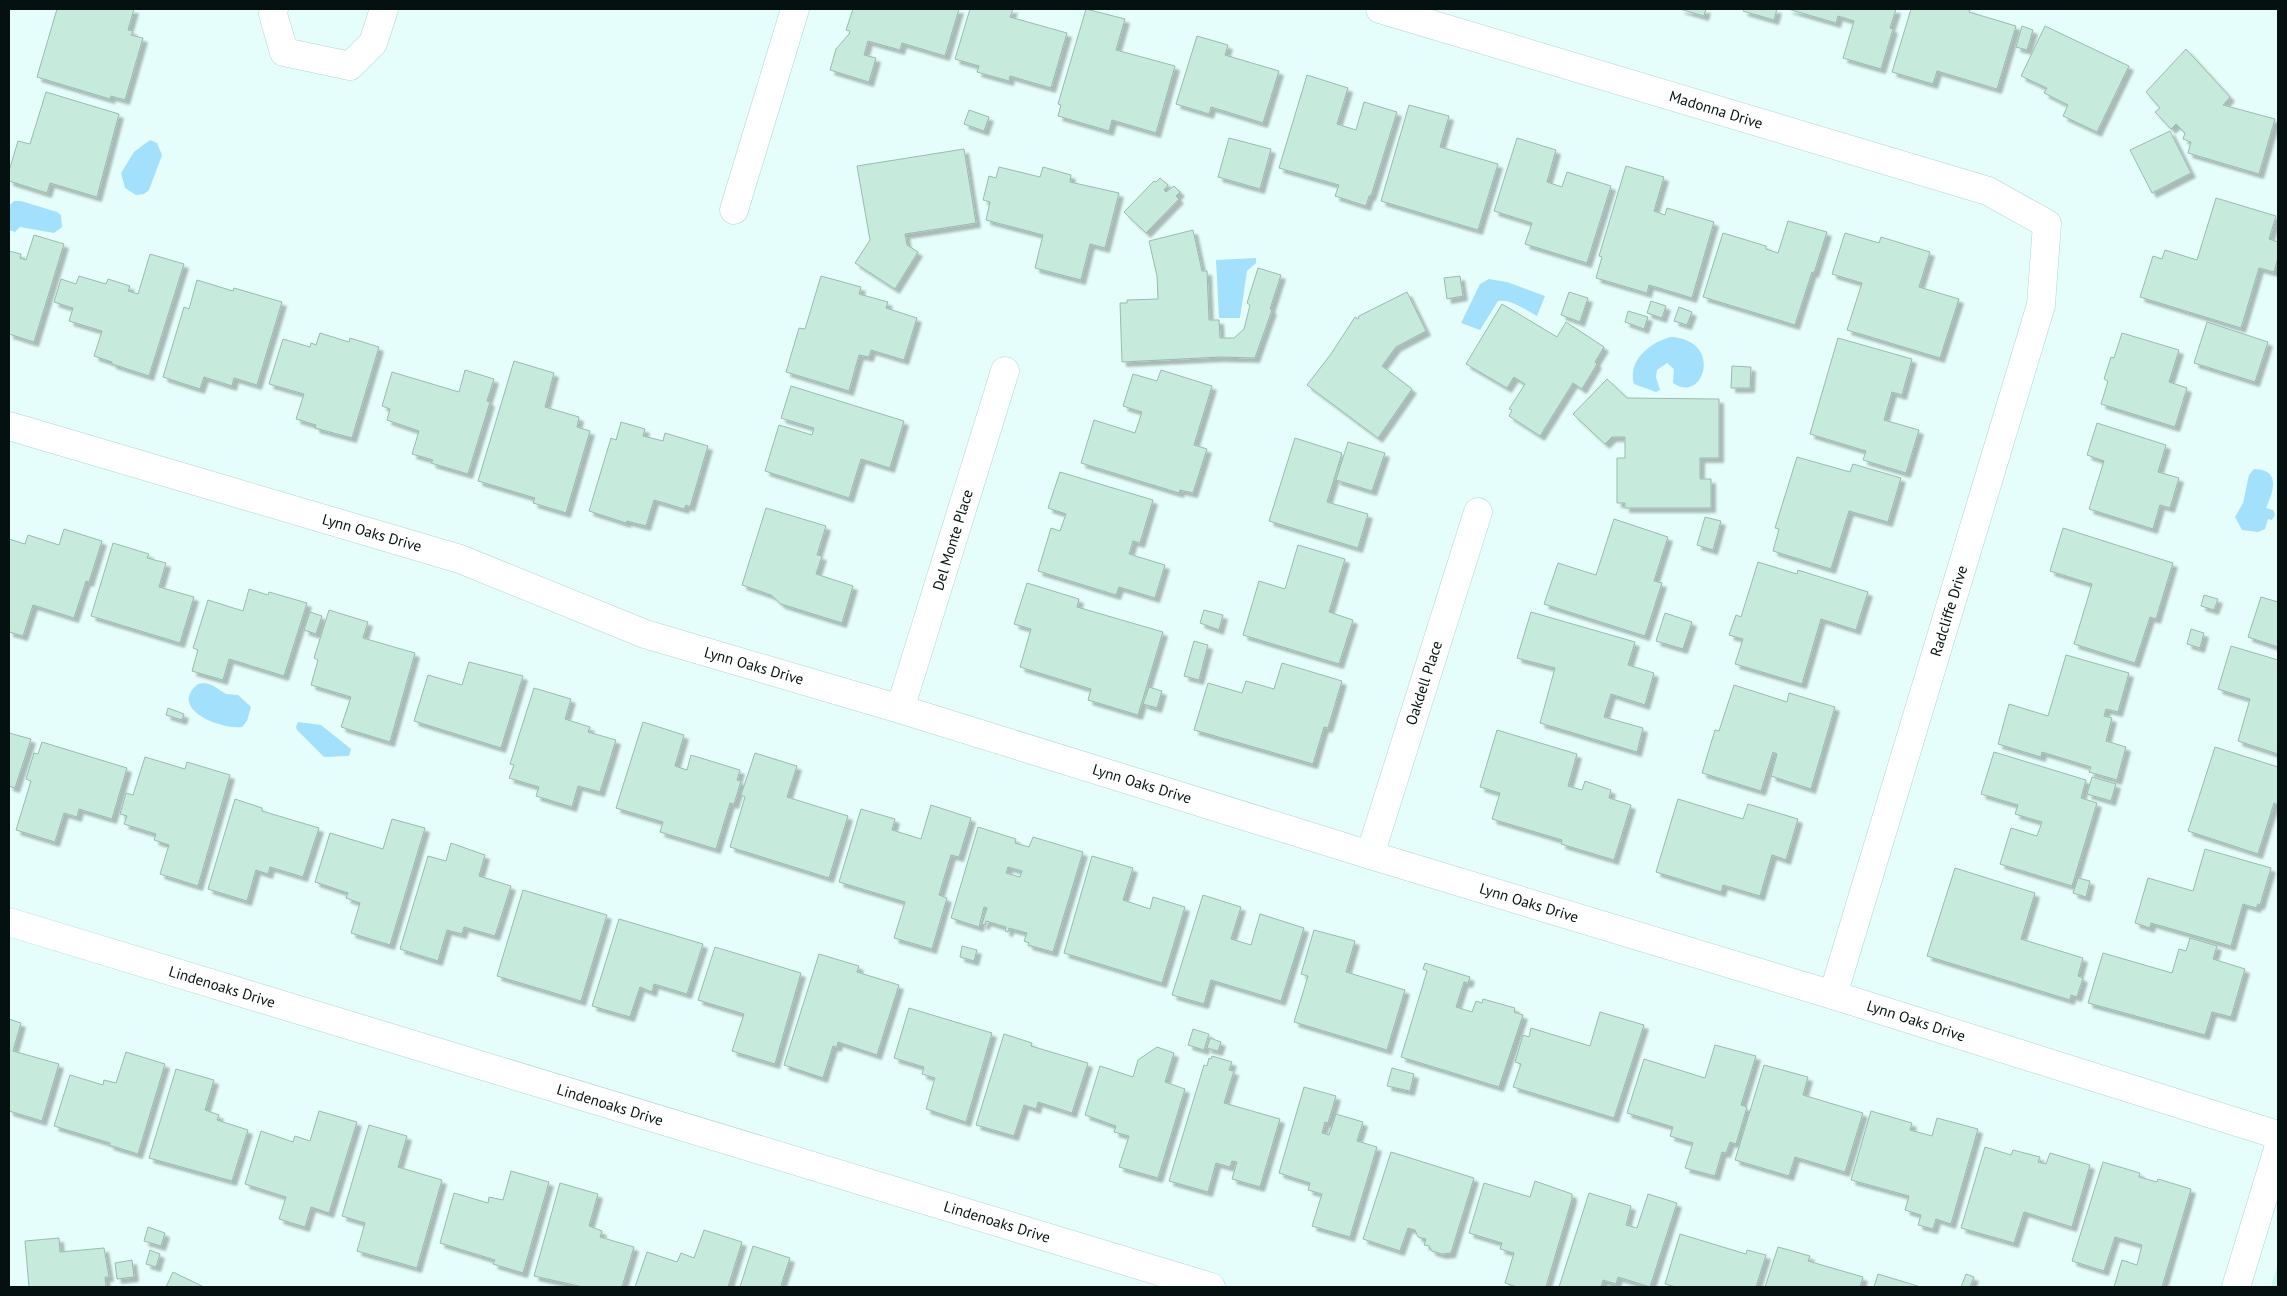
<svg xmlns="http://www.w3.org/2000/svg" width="2287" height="1296" font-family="'PT Sans',sans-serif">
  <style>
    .built { fill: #c7faf4 }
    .water { fill: #a3e0fc }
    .building { fill: #c6eadb; stroke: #99bbad; fill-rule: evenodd; filter: url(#shadow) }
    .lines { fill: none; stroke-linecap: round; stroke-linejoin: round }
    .minor-casing { stroke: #aed6d1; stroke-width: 29 }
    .minor { stroke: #fff; stroke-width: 28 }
    .labels { text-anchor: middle; stroke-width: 4; stroke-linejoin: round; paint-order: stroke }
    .street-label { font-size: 15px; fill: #041110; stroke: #fff }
  </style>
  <defs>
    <filter id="shadow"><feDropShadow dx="4.5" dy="4.5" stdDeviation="1" flood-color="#0004"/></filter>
  </defs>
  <rect width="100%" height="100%" fill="#e6fefb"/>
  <polygon class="built" points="2278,1262 2278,1287 2271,1287"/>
  <g class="water">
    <polygon points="150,140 157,143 162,155 149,190 144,194 136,195 125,188 121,173 134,152"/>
    <polygon points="14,201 21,201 57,212 61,215 62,227 54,233 20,227 15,232 9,230 9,206"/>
    <polygon points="1256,258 1256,263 1247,271 1240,318 1219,318 1216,260"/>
    <path d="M1489 279 1507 282 1545 296 1537 316C1525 310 1512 299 1498 301L1480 330 1461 323 1480 284Z"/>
    <path d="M1671 337C1724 340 1704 405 1673 383L1674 369 1667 363 1657 370 1656 377 1660 390 1656 392 1634 384C1627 360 1651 342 1671 337Z"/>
    <path d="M2254 469C2281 470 2274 490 2266 508L2273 510 2275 515 2272 520 2268 519 2265 529 2258 532 2242 530 2235 517 2243 503 2249 475Z"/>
    <path d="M205 683 212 685 226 694 238 695 251 707 247 721 242 727C222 730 167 709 198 684Z"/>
    <polygon points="298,722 321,725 351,749 349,756 324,757 297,730 296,727"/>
  </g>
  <g class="building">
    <polygon points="57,9 134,9 128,30 133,31 131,35 143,38 125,100 111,96 110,99 37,77"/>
    <polygon points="853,9 959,9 945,56 902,43 900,50 868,41 864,55 876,58 869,82 830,70 836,49 849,34 850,31 846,30"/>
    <polygon points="970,9 1013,9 1010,17 1067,33 1051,88 1010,76 1009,81 977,72 979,66 955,59"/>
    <polygon points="1086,9 1125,19 1116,50 1175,66 1156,133 1112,120 1109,131 1058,116 1061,105 1058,104"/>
    <polygon points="1680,9 1706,9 1704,16"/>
    <polygon points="1744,9 1777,9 1774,20 1743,11"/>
    <polygon points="1788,9 1896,9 1890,28 1893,29 1881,69 1843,58 1854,21 1838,16 1836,23"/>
    <polygon points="1911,9 1970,9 1969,12 2016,26 1997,89 1937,71 1933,84 1892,72"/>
    <polygon points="2022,26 2033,30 2027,50 2016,47"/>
    <polygon points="2045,26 2129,66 2097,132 2063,116 2068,105 2044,93 2047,88 2021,76"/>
    <polygon points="1197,36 1228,45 1225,55 1279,71 1263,123 1211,107 1209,114 1176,104"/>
    <polygon points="2186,49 2230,97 2223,105 2275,119 2259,174 2188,153 2191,142 2183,139 2185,133 2176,124 2171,129 2155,112 2160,108 2146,92"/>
    <polygon points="1307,75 1348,88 1337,124 1356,130 1364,102 1397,112 1371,196 1369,196 1366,206 1335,196 1339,185 1279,168"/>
    <polygon points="46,92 119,114 97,197 50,183 47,193 9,181 9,171 18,141 30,144"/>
    <polygon points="1409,105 1449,116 1440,147 1498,164 1478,230 1381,201"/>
    <polygon points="969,110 989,117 984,131 964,124"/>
    <polygon points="2170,131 2191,173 2152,193 2130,150"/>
    <polygon points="1229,138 1271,149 1260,189 1218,177"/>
    <polygon points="1517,138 1556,150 1547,182 1562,187 1567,172 1611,186 1587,263 1525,244 1532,223 1494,211"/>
    <polygon points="964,149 976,223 905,234 907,245 918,252 895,289 855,263 870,240 857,166"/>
    <polygon points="1626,166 1664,177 1654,211 1665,215 1667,208 1714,222 1692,298 1649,285 1647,293 1596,278 1602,257 1599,256"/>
    <polygon points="999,167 1040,177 1043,167 1071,175 1070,182 1119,193 1105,248 1090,244 1081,280 1035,268 1043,235 986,220 990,202 983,200 989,176 996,178"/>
    <polygon points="1160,178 1168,185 1164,190 1166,192 1174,186 1180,192 1176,196 1179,199 1146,233 1124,212 1154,181 1156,182"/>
    <polygon points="2216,198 2276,216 2269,239 2278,242 2278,258 2274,272 2259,268 2241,328 2140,297 2153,256 2162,259 2165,250 2197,260"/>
    <polygon points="1788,221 1827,232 1814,273 1812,272 1795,325 1703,297 1723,233 1766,246 1766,249 1778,253"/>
    <polygon points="1193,230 1202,271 1207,271 1209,320 1219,320 1220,338 1234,338 1244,329 1250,305 1247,303 1258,268 1281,275 1270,309 1272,310 1255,358 1220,357 1122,362 1120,303 1127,303 1127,300 1158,299 1157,276 1149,241"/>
    <polygon points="1845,233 1879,243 1881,237 1930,252 1919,287 1959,299 1940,358 1847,330 1862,283 1832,274"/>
    <polygon points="34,235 64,244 34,342 9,334 9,251 21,254 20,258 26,260"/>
    <polygon points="150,254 184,264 149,376 112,364 112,362 94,356 102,331 69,321 73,308 54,302 61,279 76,284 79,276 106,284 108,279 130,286 128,291 138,294"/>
    <polygon points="821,276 861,287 859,294 888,302 886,308 917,318 904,360 871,350 869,357 859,355 849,391 786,372 799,328 805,329"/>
    <polygon points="1460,276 1463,296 1447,299 1444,278"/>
    <polygon points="197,280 233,291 234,288 282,302 257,385 234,378 232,386 204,377 200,389 163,377 184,307 189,309"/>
    <polygon points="1407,292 1426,331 1396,347 1382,366 1412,389 1378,438 1307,385 1331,354 1355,317 1358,319 1359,316"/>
    <polygon points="1569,292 1588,298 1580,322 1561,315"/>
    <polygon points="1651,301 1666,306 1662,318 1647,313"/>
    <polygon points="1502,304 1557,337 1566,322 1604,347 1595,362 1597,364 1582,389 1573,383 1540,436 1509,416 1512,410 1509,409 1525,384 1514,377 1507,388 1466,364"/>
    <polygon points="1679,307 1692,312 1687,325 1674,321"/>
    <polygon points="1628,311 1648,317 1644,329 1625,322"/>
    <polygon points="2207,322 2268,342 2255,382 2194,363"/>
    <polygon points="320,333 349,342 350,338 379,347 352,438 315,428 316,425 296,419 304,394 269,384 283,339 310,347 311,343 316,345"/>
    <polygon points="2122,333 2179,350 2169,382 2187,388 2175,427 2101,404 2108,381 2104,379 2111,357 2114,358"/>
    <polygon points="1838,338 1912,359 1902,395 1892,392 1884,420 1919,430 1906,473 1863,460 1866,451 1810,434"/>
    <polygon points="514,361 554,373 545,407 579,417 577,427 590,431 566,513 533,503 535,498 478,481"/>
    <polygon points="1732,366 1751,367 1750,388 1731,388"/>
    <polygon points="465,370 494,379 487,401 490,402 468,474 431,463 433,460 412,454 419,431 387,420 390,409 382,406 392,372 459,392"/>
    <polygon points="1161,370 1212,386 1194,445 1207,449 1193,493 1180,490 1179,493 1081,463 1094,420 1135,433 1142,412 1123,406 1133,374 1157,381"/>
    <polygon points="1607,379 1627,398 1719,399 1719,458 1700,458 1700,479 1711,479 1711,508 1625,508 1625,503 1617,503 1617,458 1625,458 1625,437 1612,437 1605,444 1573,414"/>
    <polygon points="791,386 904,421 890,468 861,459 849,498 765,471 779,425 812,435 814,428 781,418"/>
    <polygon points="621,422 645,429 643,436 663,441 665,433 708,446 690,507 686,505 684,509 654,500 646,526 627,521 626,523 589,511 611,438 616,440"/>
    <polygon points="2097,423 2166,445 2158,472 2179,478 2170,508 2160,505 2153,529 2089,509 2104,461 2087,455"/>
    <polygon points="1295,438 1342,453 1327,502 1368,514 1358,548 1269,521"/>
    <polygon points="1348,442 1385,453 1372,491 1336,480"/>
    <polygon points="1797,457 1850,472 1853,464 1901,478 1888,522 1849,511 1831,569 1773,551 1779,529 1775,528"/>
    <polygon points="1060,472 1153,500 1140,543 1133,541 1129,554 1165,565 1155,598 1119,587 1116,595 1038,571 1051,528 1060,531 1066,514 1048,508"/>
    <polygon points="766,508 826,526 817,555 822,556 816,574 853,586 842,623 781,604 771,595 742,585"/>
    <polygon points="1705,517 1721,521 1713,550 1697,545"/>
    <polygon points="1614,519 1668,537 1654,581 1662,583 1645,636 1544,604 1558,563 1596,575"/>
    <polygon points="2063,528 2173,563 2156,619 2150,617 2135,663 2074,644 2092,584 2050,571"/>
    <polygon points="64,529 102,541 89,582 86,581 74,618 33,605 23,636 9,632 9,539 25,544 28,535 59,545"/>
    <polygon points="113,543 149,554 147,558 166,563 159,587 194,597 180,643 91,616"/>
    <polygon points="1298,545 1345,559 1329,612 1353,620 1339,664 1243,635 1259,581 1285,589"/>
    <polygon points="1758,562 1797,574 1798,570 1868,592 1856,630 1821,619 1802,684 1735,664 1743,639 1729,635 1736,615 1741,617"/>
    <polygon points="1027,583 1079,599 1077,607 1163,632 1138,715 1088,700 1091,689 1020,667 1031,629 1014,624"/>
    <polygon points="249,589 268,595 269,592 307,603 284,676 229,659 223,680 192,671 198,650 193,648 208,600 243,611"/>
    <polygon points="2204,595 2218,599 2214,610 2201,606"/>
    <polygon points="2261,597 2278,602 2278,647 2248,637"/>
    <polygon points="329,610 368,622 363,638 415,653 390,742 341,727 351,697 311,685 318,660 314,658"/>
    <polygon points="1204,610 1223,615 1219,630 1200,623"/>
    <polygon points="310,612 322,616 316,634 304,630"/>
    <polygon points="1531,612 1635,642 1628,665 1654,673 1645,705 1611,694 1604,717 1643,728 1637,752 1540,723 1555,668 1517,658"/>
    <polygon points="1665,613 1692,622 1683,649 1656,641"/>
    <polygon points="2191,629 2204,633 2200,648 2187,644"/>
    <polygon points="1194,641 1208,645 1199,680 1184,676"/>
    <polygon points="2231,646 2278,660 2278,754 2238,741 2250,699 2218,689"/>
    <polygon points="2066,655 2129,673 2118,712 2106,709 2104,716 2112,718 2106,741 2126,747 2117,780 2089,772 2091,767 2042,752 2041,757 1998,744 2009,704 2048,716"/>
    <polygon points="469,662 523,676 501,748 414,721 428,675 462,685"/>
    <polygon points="1282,663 1342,681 1328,728 1324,727 1313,764 1194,730 1208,683 1242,693 1246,681 1274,689"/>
    <polygon points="1734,685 1787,702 1789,693 1835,707 1811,789 1771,776 1777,754 1773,752 1761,791 1702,773 1715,730 1719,731"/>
    <polygon points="1149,687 1162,691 1157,708 1143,704"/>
    <polygon points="534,688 571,699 565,719 590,727 588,732 616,740 600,792 578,786 572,807 536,796 539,787 509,778 514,765 510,764"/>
    <polygon points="168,708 184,714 182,720 166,715"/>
    <polygon points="643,722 684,735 675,766 687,770 691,755 740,770 737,780 741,781 734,804 730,803 716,849 660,832 663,822 616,808"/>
    <polygon points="1497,730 1577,754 1568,786 1582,790 1585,781 1611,790 1609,798 1631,805 1614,860 1561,844 1562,840 1492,819 1500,793 1480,787"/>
    <polygon points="9,733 31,739 15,788 9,786"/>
    <polygon points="42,742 127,768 112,819 79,809 77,817 64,813 55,842 16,830 31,781 26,779 34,753 38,754"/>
    <polygon points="2215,747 2278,767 2278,805 2274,803 2258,854 2188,831"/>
    <polygon points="1994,752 2086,780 2081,798 2097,803 2072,886 2000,864 2011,828 2037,836 2042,822 2015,814 2018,805 1981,794"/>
    <polygon points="755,753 797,766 787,797 848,816 829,878 730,847 745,797 741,795"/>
    <polygon points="145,757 185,769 187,762 230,775 198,886 160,874 169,845 154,840 156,834 124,824 127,816 120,814 126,793 133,795"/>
    <polygon points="2092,777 2116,784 2111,801 2087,794"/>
    <polygon points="235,799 262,808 262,811 319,828 303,877 270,867 268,874 256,870 247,901 208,889"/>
    <polygon points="1678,799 1743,819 1748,804 1798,819 1786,860 1772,855 1760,896 1723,885 1721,892 1656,872"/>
    <polygon points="931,805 971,818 959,857 951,855 939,895 947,898 932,949 894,938 905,902 839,882 861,809 895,819 892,830 921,839"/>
    <polygon points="392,819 425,828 390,945 351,933 360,903 346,898 348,893 315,882 330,833 383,849"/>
    <path d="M978 827 1016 839 1015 843 1029 847 1033 837 1083 852 1053 952 1028 945 1029 943 1024 941 1027 933 1009 928 1008 932 1005 931 1006 927 986 921 985 925 982 924 987 908 984 907 979 927 951 918ZM1008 867 1022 871 1020 877 1006 873Z"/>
    <polygon points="451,843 485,855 479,876 511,886 495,936 464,927 462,934 447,930 438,961 400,949 428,856 446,861"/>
    <polygon points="2205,849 2271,868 2260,905 2258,904 2256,908 2243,904 2231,946 2151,923 2150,928 2135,923 2148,878 2193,891"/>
    <polygon points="1092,856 1133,868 1123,900 1150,909 1153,897 1185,907 1162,983 1064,953"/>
    <polygon points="1955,868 2035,893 2021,939 2083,958 2078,976 2083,978 2077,997 2071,995 2070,1000 1927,956"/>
    <polygon points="2078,878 2090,881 2086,897 2073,893"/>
    <polygon points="523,890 607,915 581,1001 497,976"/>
    <polygon points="1203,895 1241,907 1231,939 1251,945 1260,914 1304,928 1281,1001 1211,980 1204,1004 1172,995"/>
    <polygon points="619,919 703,944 687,994 654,984 652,992 640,987 630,1017 592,1006"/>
    <polygon points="1314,930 1355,941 1346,972 1405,990 1387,1050 1294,1022 1308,976 1301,974"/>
    <polygon points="2190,938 2217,946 2213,959 2245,969 2231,1017 2212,1012 2205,1035 2088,1003 2103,953 2172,973 2179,949 2186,951"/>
    <polygon points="962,946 977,950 974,961 960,957"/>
    <polygon points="715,947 801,973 775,1064 732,1051 744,1014 698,1000"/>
    <polygon points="819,954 859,966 857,972 899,985 877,1055 838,1042 837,1047 833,1046 823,1078 784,1065"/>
    <polygon points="1425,963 1470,977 1468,983 1464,982 1456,1007 1472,1012 1476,1001 1482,1003 1483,999 1515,1008 1514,1012 1523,1015 1499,1087 1401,1057 1427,971 1423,969"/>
    <polygon points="909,1008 992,1033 966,1122 926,1109 935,1078 922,1074 924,1067 894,1058"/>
    <polygon points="1600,1012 1644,1025 1614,1118 1513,1087 1521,1064 1515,1062 1523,1035 1529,1037 1531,1028 1590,1046"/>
    <polygon points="9,1019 21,1023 13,1051 59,1064 42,1121 9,1111"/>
    <polygon points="1193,1029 1209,1034 1204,1050 1188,1045"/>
    <polygon points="1004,1034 1032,1043 1031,1046 1088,1063 1072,1113 1038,1102 1036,1109 1024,1105 1014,1136 976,1125"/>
    <polygon points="1210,1038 1221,1042 1218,1051 1207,1048"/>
    <polygon points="1715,1045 1756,1056 1741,1105 1747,1107 1736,1144 1730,1142 1726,1153 1722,1152 1715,1176 1685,1168 1693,1143 1670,1136 1673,1127 1627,1113 1644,1059 1705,1078"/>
    <polygon points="1157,1047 1174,1053 1165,1082 1185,1089 1158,1178 1119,1167 1129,1136 1114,1132 1116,1126 1085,1115 1100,1066 1133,1077 1138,1060"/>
    <polygon points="126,1052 165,1064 138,1154 109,1145 110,1143 54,1126 70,1075 103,1085 104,1080 116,1083"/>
    <polygon points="1212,1056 1232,1062 1229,1070 1234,1071 1224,1103 1280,1119 1260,1187 1232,1179 1237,1162 1232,1161 1230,1167 1216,1163 1208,1192 1169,1181 1204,1065 1207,1066 1209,1058 1211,1059"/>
    <polygon points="1764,1065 1808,1077 1803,1095 1863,1113 1845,1172 1795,1157 1789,1176 1735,1160"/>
    <polygon points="1392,1068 1414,1074 1410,1091 1387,1086"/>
    <polygon points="176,1069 214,1080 205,1110 219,1115 217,1120 248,1130 232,1181 149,1158"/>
    <polygon points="1304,1087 1336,1096 1328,1123 1325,1122 1322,1133 1329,1135 1336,1114 1363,1122 1357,1141 1377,1147 1350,1237 1312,1226 1322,1194 1308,1190 1310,1183 1279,1173"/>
    <polygon points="319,1111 357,1122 329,1213 311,1207 305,1227 279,1219 286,1197 245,1184 261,1131 293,1142 295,1136 310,1141"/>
    <polygon points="1871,1111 1912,1123 1910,1130 1932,1136 1937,1118 1978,1129 1951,1224 1936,1219 1933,1229 1918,1225 1921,1215 1905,1210 1909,1196 1851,1180"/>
    <polygon points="369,1125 407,1136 398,1167 442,1180 417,1268 357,1251 365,1223 342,1216"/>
    <polygon points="1985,1147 2011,1155 2013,1150 2040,1157 2038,1162 2046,1164 2050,1153 2090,1165 2072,1227 2024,1212 2014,1243 1961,1228"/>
    <polygon points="1391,1152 1474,1178 1451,1253 1442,1254 1432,1251 1429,1246 1424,1245 1426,1239 1418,1237 1415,1230 1408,1228 1400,1251 1363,1239"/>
    <polygon points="2103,1162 2140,1173 2139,1177 2157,1182 2158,1179 2191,1189 2162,1287 2114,1287 2122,1260 2137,1265 2142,1245 2115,1237 2104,1271 2072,1261"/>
    <polygon points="511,1171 549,1182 523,1273 493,1264 495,1260 440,1243 454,1193 488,1203 489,1197 503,1200"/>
    <polygon points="1535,1181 1572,1194 1572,1199 1546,1287 1517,1287 1505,1283 1514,1253 1500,1249 1502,1243 1469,1233 1484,1183 1530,1197"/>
    <polygon points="560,1183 598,1194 589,1226 602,1231 600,1237 634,1247 622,1287 583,1287 534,1276"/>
    <polygon points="1589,1193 1631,1206 1626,1225 1637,1228 1648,1194 1677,1203 1650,1287 1618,1277 1616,1284 1603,1280 1601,1287 1559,1287"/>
    <polygon points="148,1227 165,1233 161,1246 144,1241"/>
    <polygon points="704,1230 742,1242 728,1287 635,1287 647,1252 677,1262 681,1253 694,1258"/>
    <polygon points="1680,1234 1746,1254 1747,1250 1766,1255 1756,1287 1676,1287 1665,1284"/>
    <polygon points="59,1238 60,1252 104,1248 109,1277 105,1277 106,1287 29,1287 25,1241"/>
    <polygon points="753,1246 790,1258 781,1285 788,1287 740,1287"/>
    <polygon points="1778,1247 1810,1256 1808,1261 1863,1277 1860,1287 1765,1287"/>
    <polygon points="150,1250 160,1254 156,1267 146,1264"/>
    <polygon points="132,1260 134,1277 117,1279 115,1263"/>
    <polygon points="173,1272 204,1287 166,1287"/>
    <polygon points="1878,1274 1921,1287 1874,1287"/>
    <polygon points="1966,1274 1974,1277 1970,1287 1961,1287"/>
  </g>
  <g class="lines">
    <g class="minor-casing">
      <g id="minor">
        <polyline points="274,9 273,14 284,52 350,66 373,43 384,9"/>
        <polyline points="1380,9 1988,191 2047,224 2041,305 1833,995"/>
        <polyline points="734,210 795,9"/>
        <polyline points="9,426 460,559 645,634 900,709 1370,855 1833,995 2278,1135"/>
        <polyline points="900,709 1005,371"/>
        <polyline points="1370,855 1478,512"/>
        <polyline points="9,922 1211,1287"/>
        <polyline points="2236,1287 2278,1149"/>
      </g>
    </g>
    <use href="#minor" class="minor"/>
  </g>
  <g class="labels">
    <g class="street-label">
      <text transform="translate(1716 110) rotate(17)" y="5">Madonna Drive</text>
      <text transform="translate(372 533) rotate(16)" y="5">Lynn Oaks Drive</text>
      <text transform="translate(953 540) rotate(-73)" y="5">Del Monte Place</text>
      <text transform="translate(1949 611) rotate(-73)" y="5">Radcliffe Drive</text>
      <text transform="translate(754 666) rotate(16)" y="5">Lynn Oaks Drive</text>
      <text transform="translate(1424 683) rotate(-72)" y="5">Oakdell Place</text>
      <text transform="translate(1142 784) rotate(17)" y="5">Lynn Oaks Drive</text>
      <text transform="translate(1529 903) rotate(17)" y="5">Lynn Oaks Drive</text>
      <text transform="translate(222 987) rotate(17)" y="5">Lindenoaks Drive</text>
      <text transform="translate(1916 1021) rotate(18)" y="5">Lynn Oaks Drive</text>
      <text transform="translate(610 1105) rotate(17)" y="5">Lindenoaks Drive</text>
      <text transform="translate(997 1222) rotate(17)" y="5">Lindenoaks Drive</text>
    </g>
  </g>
  <rect width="2287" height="1296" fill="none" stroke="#041110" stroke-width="20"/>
</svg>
